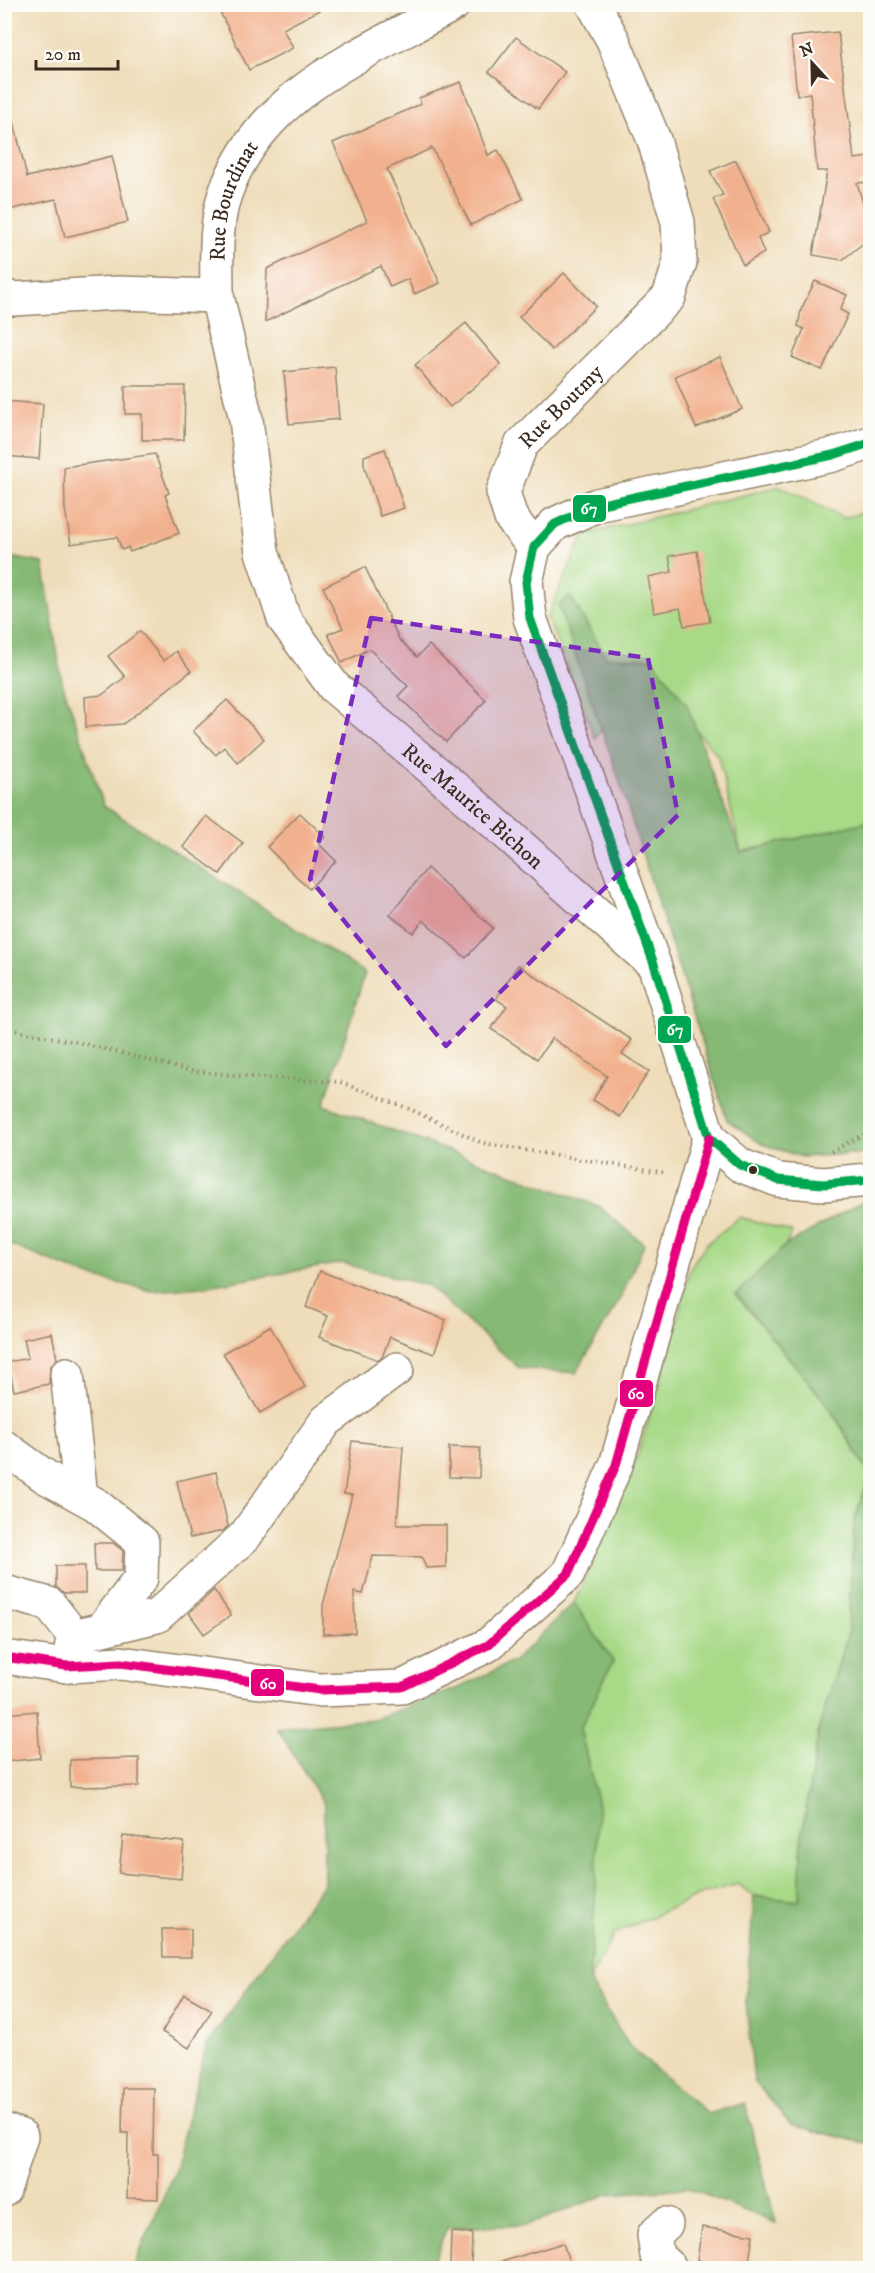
<svg xmlns="http://www.w3.org/2000/svg" width="875" height="2273" font-family="'IM FELL DW Pica',serif">
  <style>
    .green { fill: #a7d987; stroke: #718252; stroke-width: 1.5 }
    .forest { fill: #85b974; stroke: #607249; stroke-width: 1.5 }
    .building { fill: #f2b18e }
    .lines { fill: none; stroke-linecap: round; stroke-linejoin: round }
    .minor-casing { stroke: #95846c; stroke-width: 36 }
    .path { stroke: #95846c; stroke-width: 4; stroke-dasharray: 1.5 4.5; stroke-linecap: butt }
    .minor { stroke: #fff; stroke-width: 33 }
    .bus-1-casing { stroke: #fdfcf7; stroke-width: 14 }
    .bus-2-casing { stroke: #fdfcf7; stroke-width: 14 }
    .bus-1 { stroke: #00a651; stroke-width: 9 }
    .bus-2 { stroke: #e5007d; stroke-width: 9 }
    .marked { fill: #7b2cbf; fill-opacity: 0.2; stroke: #7b2cbf; stroke-width: 4.5; stroke-dasharray: 12 8; stroke-linejoin: round }
    .bus-dot { fill: #3b2a1e; stroke: #fdfcf7; stroke-width: 2 }
    .labels { text-anchor: middle; stroke-width: 4.5; stroke-linejoin: round; paint-order: stroke }
    .street-label { font-size: 22px; fill: #3b2a1e; stroke: #fdfcf7 }
    .line-badge { stroke: #fdfcf7; stroke-width: 2 }
    .badge-label { font-size: 16px; text-anchor: middle; font-weight: bold; fill: #fff }
  </style>
  <rect width="100%" height="100%" fill="#fdfcf7"/>
  <filter id="ink" filterUnits="userSpaceOnUse"><feTurbulence type="fractalNoise" baseFrequency=".0167" numOctaves="2"/><feDisplacementMap in="SourceGraphic" scale="12" xChannelSelector="R" yChannelSelector="G"/><feConvolveMatrix kernelMatrix="1 2 1 2 8 2 1 2 1" color-interpolation-filters="sRGB"/></filter>
  <filter id="wash" filterUnits="userSpaceOnUse"><feTurbulence type="fractalNoise" baseFrequency=".008" numOctaves="4" result="noise"/><feDisplacementMap in="SourceGraphic" scale="24" xChannelSelector="R" yChannelSelector="G"/><feGaussianBlur stdDeviation="1.35" result="paint"/><feColorMatrix in="noise" values="0 0 0 0 0 0 0 0 0 0 0 0 0 0 0 0 0 1.4 0 .05"/><feComposite in="paint" operator="in"/></filter>
  <g filter="url(#wash)">
    <rect width="100%" height="100%" fill="#efddba"/>
    <g class="green">
      <polygon points="780,486 843,518 870,511 870,821 741,852 718,756 642,665 595,738 547,617 584,535"/>
      <polygon points="740,1217 792,1232 786,1245 736,1295 828,1405 870,1475 854,1522 848,1633 819,1728 802,1835 799,1901 754,1896 738,1884 704,1893 614,1934 589,1981 596,1887 598,1805 580,1729 613,1661 574,1603 638,1454 673,1338 690,1268 706,1244"/>
    </g>
    <g class="forest">
      <polygon points="4,556 43,563 62,682 104,806 365,973 324,1105 598,1206 644,1244 620,1299 576,1373 519,1368 428,1286 342,1263 202,1287 153,1291 88,1276 5,1243"/>
      <polygon points="570,596 606,657 652,658 687,705 741,852 870,821 870,1153 802,1157 762,1144 727,1120 617,774 558,605"/>
      <polygon points="870,1197 870,2144 791,2125 754,2081 746,2002 754,1896 799,1901 802,1835 819,1728 848,1633 854,1522 870,1475 828,1405 736,1294 786,1245"/>
      <polygon points="574,1603 613,1661 580,1729 598,1805 596,1887 589,1981 630,2047 708,2114 745,2103 776,2223 688,2188 608,2194 527,2225 447,2228 431,2268 133,2268 173,2174 207,2044 324,1883 324,1804 277,1728 374,1719 459,1688 514,1661"/>
    </g>
    <g id="blocks">
      <g class="building">
        <polygon points="216,4 331,4 283,29 293,48 249,70"/>
        <polygon points="838,32 854,159 870,157 870,182 857,183 870,227 870,238 842,260 813,255 827,171 817,171 810,93 797,95 791,37"/>
        <polygon points="516,37 565,72 538,109 489,72"/>
        <polygon points="461,82 488,155 498,150 523,199 471,225 432,148 387,169 440,283 414,294 408,279 390,287 381,266 265,322 267,269 367,221 333,143 421,104 419,98"/>
        <polygon points="13,118 27,177 112,156 128,222 65,237 56,199 4,211 4,119"/>
        <polygon points="736,160 769,232 758,238 764,253 743,265 713,199 723,195 710,171"/>
        <polygon points="564,273 596,306 552,350 519,317"/>
        <polygon points="815,281 847,295 840,310 848,314 822,370 792,357 804,329 798,326 801,310"/>
        <polygon points="466,323 501,365 450,407 415,365"/>
        <polygon points="720,357 742,409 696,428 675,376"/>
        <polygon points="335,367 339,419 289,424 284,372"/>
        <polygon points="125,386 185,386 184,440 142,440 142,414 125,414"/>
        <polygon points="4,401 43,404 39,459 4,456"/>
        <polygon points="385,449 404,508 380,516 364,465 364,456"/>
        <polygon points="155,454 169,493 165,495 179,533 130,552 128,547 122,550 117,537 71,544 65,509 64,467"/>
        <polygon points="697,551 710,622 684,626 680,608 654,613 648,577 672,572 669,556"/>
        <polygon points="365,567 399,639 417,657 429,645 486,700 446,742 398,696 408,686 369,649 342,663 328,634 343,628 323,587"/>
        <polygon points="140,631 164,661 176,651 191,671 123,724 86,727 85,697 102,695 125,677 108,656"/>
        <polygon points="227,700 264,739 238,763 224,747 216,755 193,731"/>
        <polygon points="300,813 325,837 318,843 336,861 309,889 267,847"/>
        <polygon points="206,816 243,843 220,874 183,847"/>
        <polygon points="427,868 493,928 466,958 423,920 413,933 390,915"/>
        <polygon points="518,965 632,1040 622,1054 649,1071 620,1117 593,1100 607,1076 552,1038 537,1059 491,1029 507,1006 496,999"/>
        <polygon points="320,1271 446,1320 434,1354 390,1337 382,1357 378,1360 319,1337 328,1316 306,1307"/>
        <polygon points="270,1326 305,1387 260,1413 223,1353"/>
        <polygon points="52,1333 57,1359 50,1367 49,1384 14,1391 8,1362 28,1358 24,1339"/>
        <polygon points="352,1441 403,1447 397,1525 446,1525 446,1567 426,1568 422,1557 373,1556 363,1594 354,1592 355,1633 323,1634 323,1605 352,1495 344,1494"/>
        <polygon points="449,1447 480,1448 479,1478 449,1477"/>
        <polygon points="216,1472 228,1526 223,1531 190,1538 177,1481"/>
        <polygon points="94,1543 113,1543 123,1551 122,1571 95,1571"/>
        <polygon points="56,1566 85,1566 85,1593 64,1593 56,1587"/>
        <polygon points="214,1590 231,1615 204,1634 189,1613"/>
        <polygon points="37,1711 40,1758 4,1762 4,1714"/>
        <polygon points="139,1758 139,1786 70,1787 70,1760"/>
        <polygon points="123,1836 184,1842 181,1879 119,1873"/>
        <polygon points="162,1929 191,1929 191,1957 163,1957"/>
        <polygon points="184,1994 212,2010 189,2048 162,2032"/>
        <polygon points="123,2088 154,2088 153,2154 158,2154 158,2199 127,2198 128,2133 122,2133"/>
        <polygon points="702,2227 753,2235 748,2268 697,2260"/>
        <polygon points="451,2232 472,2233 471,2268 450,2268"/>
        <polygon points="563,2243 571,2268 499,2268 498,2263"/>
      </g>
    </g>
  </g>
  <g filter="url(#ink)">
    <use href="#blocks" fill-opacity="0" stroke="#95846c" stroke-width="1.5"/>
    <g class="lines">
      <g class="minor-casing">
        <g id="minor">
          <path id="s1" d="M4 296 14 299 118 293 217 296C217 262 214 224 226 191 264 89 366 54 454 4"/>
          <path id="s2" d="M217 296 246 419 262 552 284 619 334 687 469 800 651 962"/>
          <polyline points="870,443 833,455 597,505 555,524 534,547 526,582 530,618 654,964 709,1138 740,1165 778,1180 823,1184 870,1180"/>
          <path id="s3" d="M534 547 511 518 503 492 521 445 669 297 680 262 678 222 654 140 613 40 593 4"/>
          <polyline points="67,1374 81,1496"/>
          <polyline points="4,1447 46,1477 95,1504 142,1542 141,1578 102,1629"/>
          <polyline points="4,1592 49,1604 74,1636"/>
          <polyline points="4,1657 67,1666 121,1663 320,1690 402,1687 488,1645 568,1574 616,1465 709,1138"/>
          <polyline points="67,1666 74,1636 157,1616 245,1536 326,1421 397,1369"/>
          <polyline points="4,2130 21,2136 4,2190"/>
          <polyline points="666,2224 654,2235 657,2256 670,2268"/>
        </g>
      </g>
      <g class="path">
        <polyline points="4,1028 86,1044 191,1071 265,1078 340,1082 412,1110 482,1143 667,1173"/>
        <polyline points="831,1152 870,1131"/>
      </g>
      <use href="#minor" class="minor"/>
      <g class="bus-1-casing">
        <polyline id="bus-1" points="870,443 833,455 597,505 555,524 534,547 526,582 530,618 654,964 709,1138 740,1165 778,1180 823,1184 870,1180"/>
      </g>
      <g class="bus-2-casing">
        <polyline id="bus-2" points="4,1657 67,1666 121,1663 320,1690 402,1687 488,1645 568,1574 616,1465 709,1138"/>
      </g>
      <use href="#bus-1" class="bus-1"/>
      <use href="#bus-2" class="bus-2"/>
    </g>
  </g>
  <path class="marked" d="M371 618 648 658 678 815 446 1046 310 879Z"/>
  <circle class="bus-dot" cx="753" cy="1170" r="5"/>
  <g class="labels">
    <g class="street-label">
      <text dy="8" stroke="none"><textPath href="#s1" startOffset="312">Rue Bourdinat</textPath></text>
      <text dy="8" stroke="none"><textPath href="#s3" startOffset="170">Rue Boutmy</textPath></text>
      <text dy="8" stroke="none"><textPath href="#s2" startOffset="598">Rue Maurice Bichon</textPath></text>
    </g>
  </g>
  <g class="line-badge">
    <rect x="572" y="494" width="35" height="29" rx="6" fill="#00a651"/>
    <rect x="657" y="1015" width="35" height="29" rx="6" fill="#00a651"/>
    <rect x="619" y="1379" width="35" height="29" rx="6" fill="#e5007d"/>
    <rect x="250" y="1668" width="35" height="29" rx="6" fill="#e5007d"/>
  </g>
  <g class="badge-label">
    <text x="589" y="514">67</text>
    <text x="675" y="1035">67</text>
    <text x="636" y="1399">60</text>
    <text x="268" y="1689">60</text>
  </g>
  <rect width="875" height="2273" fill="none" stroke="#fdfcf7" stroke-width="24"/>
  <g transform="translate(812 63) rotate(338)" stroke="#fdfcf7" stroke-width="4.5" paint-order="stroke">
  <path d="M0-4.5L10 22L0 15L-10 22Z" fill="#3b2a1e"/>
  <text y="-9" font-size="16" font-weight="bold" text-anchor="middle" fill="#3b2a1e">N</text>
  </g>
  <path d="M36 60v9h82v-9" fill="none" stroke="#3b2a1e" stroke-width="3"/>
  <text x="45" y="60" font-size="18" fill="#3b2a1e" stroke="#fdfcf7" stroke-width="4.5" paint-order="stroke">20 m</text>
</svg>
